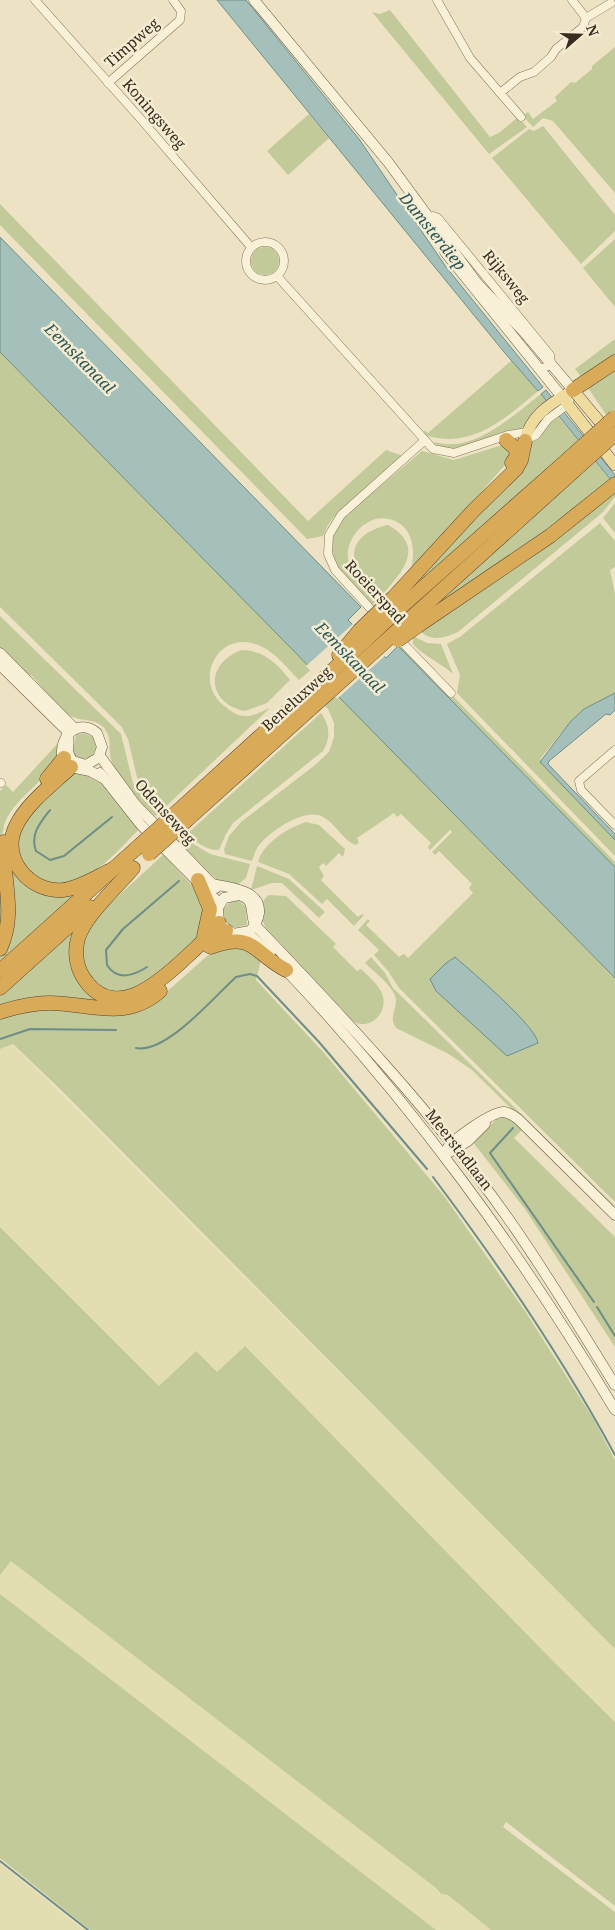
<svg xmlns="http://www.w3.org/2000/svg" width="615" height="1930" font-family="'Noto Serif',serif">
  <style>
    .farmland { fill: #e2deb1 }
    .green { fill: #c1ca98 }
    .water { fill: #a5c0ba; stroke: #6d8e88; fill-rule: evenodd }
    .pier { fill: #ede3c4 }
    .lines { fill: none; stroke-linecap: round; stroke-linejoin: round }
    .stream { stroke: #6d8e88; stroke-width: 2 }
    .street-casing { stroke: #86755b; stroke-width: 9 }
    .secondary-casing { stroke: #68563e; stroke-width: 11 }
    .primary-casing { stroke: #54432f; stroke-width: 12 }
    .highway-casing { stroke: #54432f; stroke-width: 15 }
    .street { stroke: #f8f0d7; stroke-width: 8 }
    .secondary { stroke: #f8f0d7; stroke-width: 10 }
    .primary { stroke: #efdb9d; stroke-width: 11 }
    .highway { stroke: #d9aa57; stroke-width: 14 }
    .highway-bridge-casing { stroke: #54432f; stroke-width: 15; stroke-linecap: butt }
    .highway-bridge { stroke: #d9aa57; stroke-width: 14 }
    .labels { text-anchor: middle; stroke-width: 5; stroke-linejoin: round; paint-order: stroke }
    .street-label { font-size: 15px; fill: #372c1e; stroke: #f4edd3 }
    .water-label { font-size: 16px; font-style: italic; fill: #2e5656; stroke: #f4edd3 }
  </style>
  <rect width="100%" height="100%" fill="#ede3c4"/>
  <g class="farmland">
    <polygon points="12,1044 615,1649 615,1722 555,1663 244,1347 217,1372 195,1351 159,1386 0,1227 0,1049"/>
    <polygon points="11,1561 436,1888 440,1894 448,1895 491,1930 436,1930 419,1918 0,1594 0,1575"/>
    <polygon points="0,1864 84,1930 0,1930"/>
  </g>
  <g class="green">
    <polygon points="390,10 490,137 499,133 518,117 527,127 489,154 372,12 380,14"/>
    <polygon points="615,47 615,193 553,121 543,118 533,127 523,116 528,112 533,119 557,101 555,97 571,82 575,83 592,69 592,66"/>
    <polygon points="309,114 329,138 288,175 267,151"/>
    <polygon points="543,126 615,215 615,231 581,264 492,158 529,129 534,131"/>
    <polygon points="0,204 308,521 386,450 406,457 334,517 328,525 323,536 307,539 0,225"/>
    <polygon points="615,239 615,307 583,268"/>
    <circle cx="265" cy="261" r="14"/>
    <polygon points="615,339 615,356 582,378 575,369"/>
    <path d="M0 352 312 669 299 680C287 668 273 649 255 644 215 631 192 685 227 708 232 712 238 716 244 716 253 717 262 711 270 708L162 810 139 786 128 739 121 726 0 607Z"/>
    <path d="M512 360 538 391C505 419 471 450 425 435L424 430 428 433Z"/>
    <polygon points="615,365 615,409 607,416 586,385"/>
    <path d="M541 394 547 402 520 430 456 448H447L434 444 435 442C474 454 512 416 541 394Z"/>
    <polygon points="558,416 579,441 402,599 528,460 530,443 539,438 547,423"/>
    <path d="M502 445 509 447 511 458 410 573C416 554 415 525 389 519 366 513 342 541 349 563 354 576 369 589 378 600L372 605 336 566 330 539 340 520 422 451 454 460Z"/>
    <polygon points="594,460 612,482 576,512 418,619"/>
    <path d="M615 493V497L602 513 458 632C445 638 431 642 420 631L525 562Z"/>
    <polygon points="615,503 615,533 603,518"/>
    <polygon points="600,523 615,541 615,567 610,570 615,594 615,693 584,709 571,721 540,759 615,837 615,856 457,693 460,675 447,644 461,636"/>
    <path d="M388 525C426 546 403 572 382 595 374 585 363 575 357 564 346 543 370 528 388 525Z"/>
    <path d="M0 616 121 734 133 783 158 814 155 816C139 801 121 783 112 762 107 751 113 740 105 729 96 718 85 722 73 717 57 711 43 686 31 675L29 676 0 649Z"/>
    <path d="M413 636 427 643 441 644 453 674C440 662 423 656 413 644Z"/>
    <polygon points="401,643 615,862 615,867 398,646"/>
    <path d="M241 650C263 650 277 663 290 680L267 703 245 711C208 704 203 665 241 650Z"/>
    <path d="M321 678 615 978V1202L399 988 388 971 374 955 379 950 358 930 368 919 370 921 366 925 399 957 404 954 408 958 473 893 469 888 472 884 439 851 435 855 432 852 452 832 450 830 430 850 428 847 431 843 401 814 397 817 394 813 357 838 359 843 355 845C342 839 335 823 323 817 306 807 272 830 260 844 256 848 254 855 252 861L225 854 224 849 229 836 241 822 315 765 329 752 334 737V723L328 709 309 690Z"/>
    <path d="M321 713C330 725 331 738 323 751L233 823 226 834 219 850C207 851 195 841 187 834Z"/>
    <polygon points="84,733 93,737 96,747 92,756 84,759 76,756 73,751 76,735"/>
    <path d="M60 741C58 780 16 791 4 825 0 842 3 861 3 879 3 899 1 920 0 940V791L6 785 13 792Z"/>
    <path d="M73 773 89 774 97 779 138 830C123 846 92 880 69 884 33 890 4 854 23 821 31 807 60 785 73 773Z"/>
    <path d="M306 822 319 825 345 849 343 857 339 853 326 866 323 863 319 867 324 876 321 880 358 917 362 914 364 915 354 926 327 899 322 904 289 874 258 862C263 843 288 828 306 822Z"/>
    <polygon points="182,837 210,854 250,864 246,878 236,886 224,884 217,880 177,841"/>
    <polygon points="8,853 28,883 87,884 0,962 0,957 6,946"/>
    <polygon points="163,855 204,898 201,934 157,979 126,993 105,990 89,977 80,952 89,927 103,910"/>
    <polygon points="257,866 289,879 325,912 319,918 282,883 272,883 251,890"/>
    <path d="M269 895 286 896 334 942 336 944 333 947 357 971 361 969C370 978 380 985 383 997 387 1013 371 1030 354 1022L266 928C260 918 259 901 269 895Z"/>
    <polygon points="232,900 238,900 246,907 247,925 233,928 225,921 223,910"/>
    <polygon points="80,922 79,929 87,987 141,999 0,1010 0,994"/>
    <polygon points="239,945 262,956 256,980 324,1053 444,1196 525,1311 594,1420 615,1460 615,1649 63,1092 13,1044 0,1049 0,1017 13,1013 162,996 207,956 221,948"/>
    <path d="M371 957 385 973 393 988 615 1206V1211L472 1070 447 1053 396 1028C389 1017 396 1012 396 1000 395 987 374 972 365 963Z"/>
    <polygon points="506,1117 513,1120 522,1130 514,1138 615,1237 615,1347 525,1209 472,1141 497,1119"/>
    <polygon points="0,1227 159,1386 196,1351 217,1372 245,1346 555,1663 615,1722 615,1906 506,1822 503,1827 615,1912 615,1930 491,1930 448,1895 441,1894 436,1888 11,1561 0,1575"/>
    <polygon points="0,1594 436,1930 90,1930 0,1858"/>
  </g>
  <g class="water">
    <polygon points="217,0 246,0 359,139 446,267 543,387 538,391 504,352"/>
    <path d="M0 237 361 607 348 620 386 658 398 646 615 867V978L0 352ZM334 639 368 674 365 677 331 642Z"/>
    <polygon points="546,390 615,475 615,485 541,394"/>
    <polygon points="615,693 615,710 610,715 606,714 549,761 548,764 615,834 615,840 540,762 571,721 584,709"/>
    <path d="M455 957C471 971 536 1026 538 1043L507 1056 436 991 430 979 445 964Z"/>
  </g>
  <polygon class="pier" points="354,623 386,655 337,699 306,666"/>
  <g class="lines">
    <g class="stream">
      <path d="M50 810C40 823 30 834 36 851L50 860 64 856 112 817"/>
      <path d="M147 967C133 976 117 981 107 965L106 950 123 929 179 881"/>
      <polyline points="0,1039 30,1029 116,1030"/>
      <path d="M136 1048C166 1054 214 997 236 977L250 974 257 976 319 1042 427 1169"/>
      <polyline points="513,1128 490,1153 594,1302"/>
      <path d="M433 1177C500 1266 562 1357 615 1455"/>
      <polyline points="597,1307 615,1336"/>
      <polyline points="0,1861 88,1930"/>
    </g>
    <g class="street-casing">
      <g id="street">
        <polyline points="35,0 139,117 251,247"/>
        <polyline points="437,0 470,58 521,117"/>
        <polyline points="572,0 586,18 611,3"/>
        <polyline points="108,83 180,20 181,11 173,0"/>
        <polyline points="500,93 520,77 534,72 551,57 556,49 583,27 586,18"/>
        <polyline points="423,222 433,216 438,218 550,355 551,365 540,369"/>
        <circle cx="265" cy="261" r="19"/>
        <polyline points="277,276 433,449 454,453 508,435 527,432"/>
        <polyline points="523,441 536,435 548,419 567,405 569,401"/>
        <polyline points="378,617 335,570 328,554 329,535 341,515 424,441"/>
        <polyline points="398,638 451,693"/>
        <polyline points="615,750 579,781 581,790 615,825"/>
        <polyline points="0,783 1,783"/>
      </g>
    </g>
    <g class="secondary-casing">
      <g id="secondary">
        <polyline points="254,0 388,162 477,283 524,332 573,390"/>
        <polyline points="445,252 562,397"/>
        <polyline points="0,653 75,729"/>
        <path d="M0 665 66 730C73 741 63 751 73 761L86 765 98 758 102 747 97 733C79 718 60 735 62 755L71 767 90 771 103 778"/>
        <polyline points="100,756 135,804 216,888"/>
        <polyline points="100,773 141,825 219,903"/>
        <path d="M213 884C229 888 261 889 259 913 258 920 255 926 250 931L233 934 219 923 218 908 224 898 239 895C257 900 249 913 255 925 343 1017 431 1110 505 1214 544 1269 579 1327 615 1385"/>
        <polyline points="248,933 270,954"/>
        <path d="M282 966C412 1103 518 1248 615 1410"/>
        <path d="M447 1149C453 1139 493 1111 504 1112 510 1113 514 1116 518 1119L615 1215"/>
        <polyline points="450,1152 468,1141 485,1124"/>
      </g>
    </g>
    <g class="primary-casing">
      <g id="primary">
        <polyline points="562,397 615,465"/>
        <path d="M525 441C530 415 552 403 573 390L609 433"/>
      </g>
    </g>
    <g class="highway-casing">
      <g id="highway">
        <polyline points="573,390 615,362"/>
        <polyline points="506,440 517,450 516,457 512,463"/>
        <polyline points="393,598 474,510 516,469 521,460 525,441"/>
        <polyline points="401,607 566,461"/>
        <polyline points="411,618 575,470"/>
        <polyline points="419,625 550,536 615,484"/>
        <polyline points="339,655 359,631"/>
        <path d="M71 767C53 784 27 803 16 826 0 858 30 893 63 890 80 888 98 876 113 869"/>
        <polyline points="47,779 64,758"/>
        <polyline points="179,810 367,639"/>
        <polyline points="188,819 377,649"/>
        <path d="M133 868C117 887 90 911 80 933 74 947 75 964 83 977 112 1022 155 986 182 961 195 949 208 938 219 923"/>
        <polyline points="198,880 210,909 204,936"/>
        <polyline points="209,946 226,931"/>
        <path d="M211 947C254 931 253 953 286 970"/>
        <path d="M0 949C17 913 2 880 4 842"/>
        <polyline points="0,971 140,845"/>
        <polyline points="0,988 90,907"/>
        <path d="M0 1012C16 1007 32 1003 49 1003 90 1003 125 1022 160 991"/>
      </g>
    </g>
    <use href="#street" class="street"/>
    <use href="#secondary" class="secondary"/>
    <use href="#primary" class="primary"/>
    <use href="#highway" class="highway"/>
    <g class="highway-bridge-casing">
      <g id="highway-bridge">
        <polyline points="566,461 615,417"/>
        <polyline points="575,470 615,434"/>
        <polyline points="359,631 393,598"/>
        <polyline points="367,639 401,607"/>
        <polyline points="398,640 419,625"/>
        <polyline points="377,649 411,618"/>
        <polyline points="140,845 179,810"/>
        <polyline points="149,854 188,819"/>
      </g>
    </g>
    <use href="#highway-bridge" class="highway-bridge"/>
  </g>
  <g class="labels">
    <g class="street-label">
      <text transform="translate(132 43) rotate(-41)" y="5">Timpweg</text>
      <text transform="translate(154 114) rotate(49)" y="5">Koningsweg</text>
      <text transform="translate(506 277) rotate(51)" y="5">Rijksweg</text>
      <text transform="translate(375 592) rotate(47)" y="5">Roeierspad</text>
      <text transform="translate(297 699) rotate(-42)" y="5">Beneluxweg</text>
      <text transform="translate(165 812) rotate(48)" y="5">Odenseweg</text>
      <text transform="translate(459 1150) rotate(52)" y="5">Meerstadlaan</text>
    </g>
    <g class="water-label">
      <text transform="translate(433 231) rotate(51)" y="6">Damsterdiep</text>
      <text transform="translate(80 358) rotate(45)" y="6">Eemskanaal</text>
      <text transform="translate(350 657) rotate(46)" y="6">Eemskanaal</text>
    </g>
  </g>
  <g transform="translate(580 35) rotate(70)" stroke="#f4edd3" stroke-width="4" paint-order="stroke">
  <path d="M0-4L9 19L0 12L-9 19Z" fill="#372c1e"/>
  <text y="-8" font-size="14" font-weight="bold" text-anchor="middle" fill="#372c1e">N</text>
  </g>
</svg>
